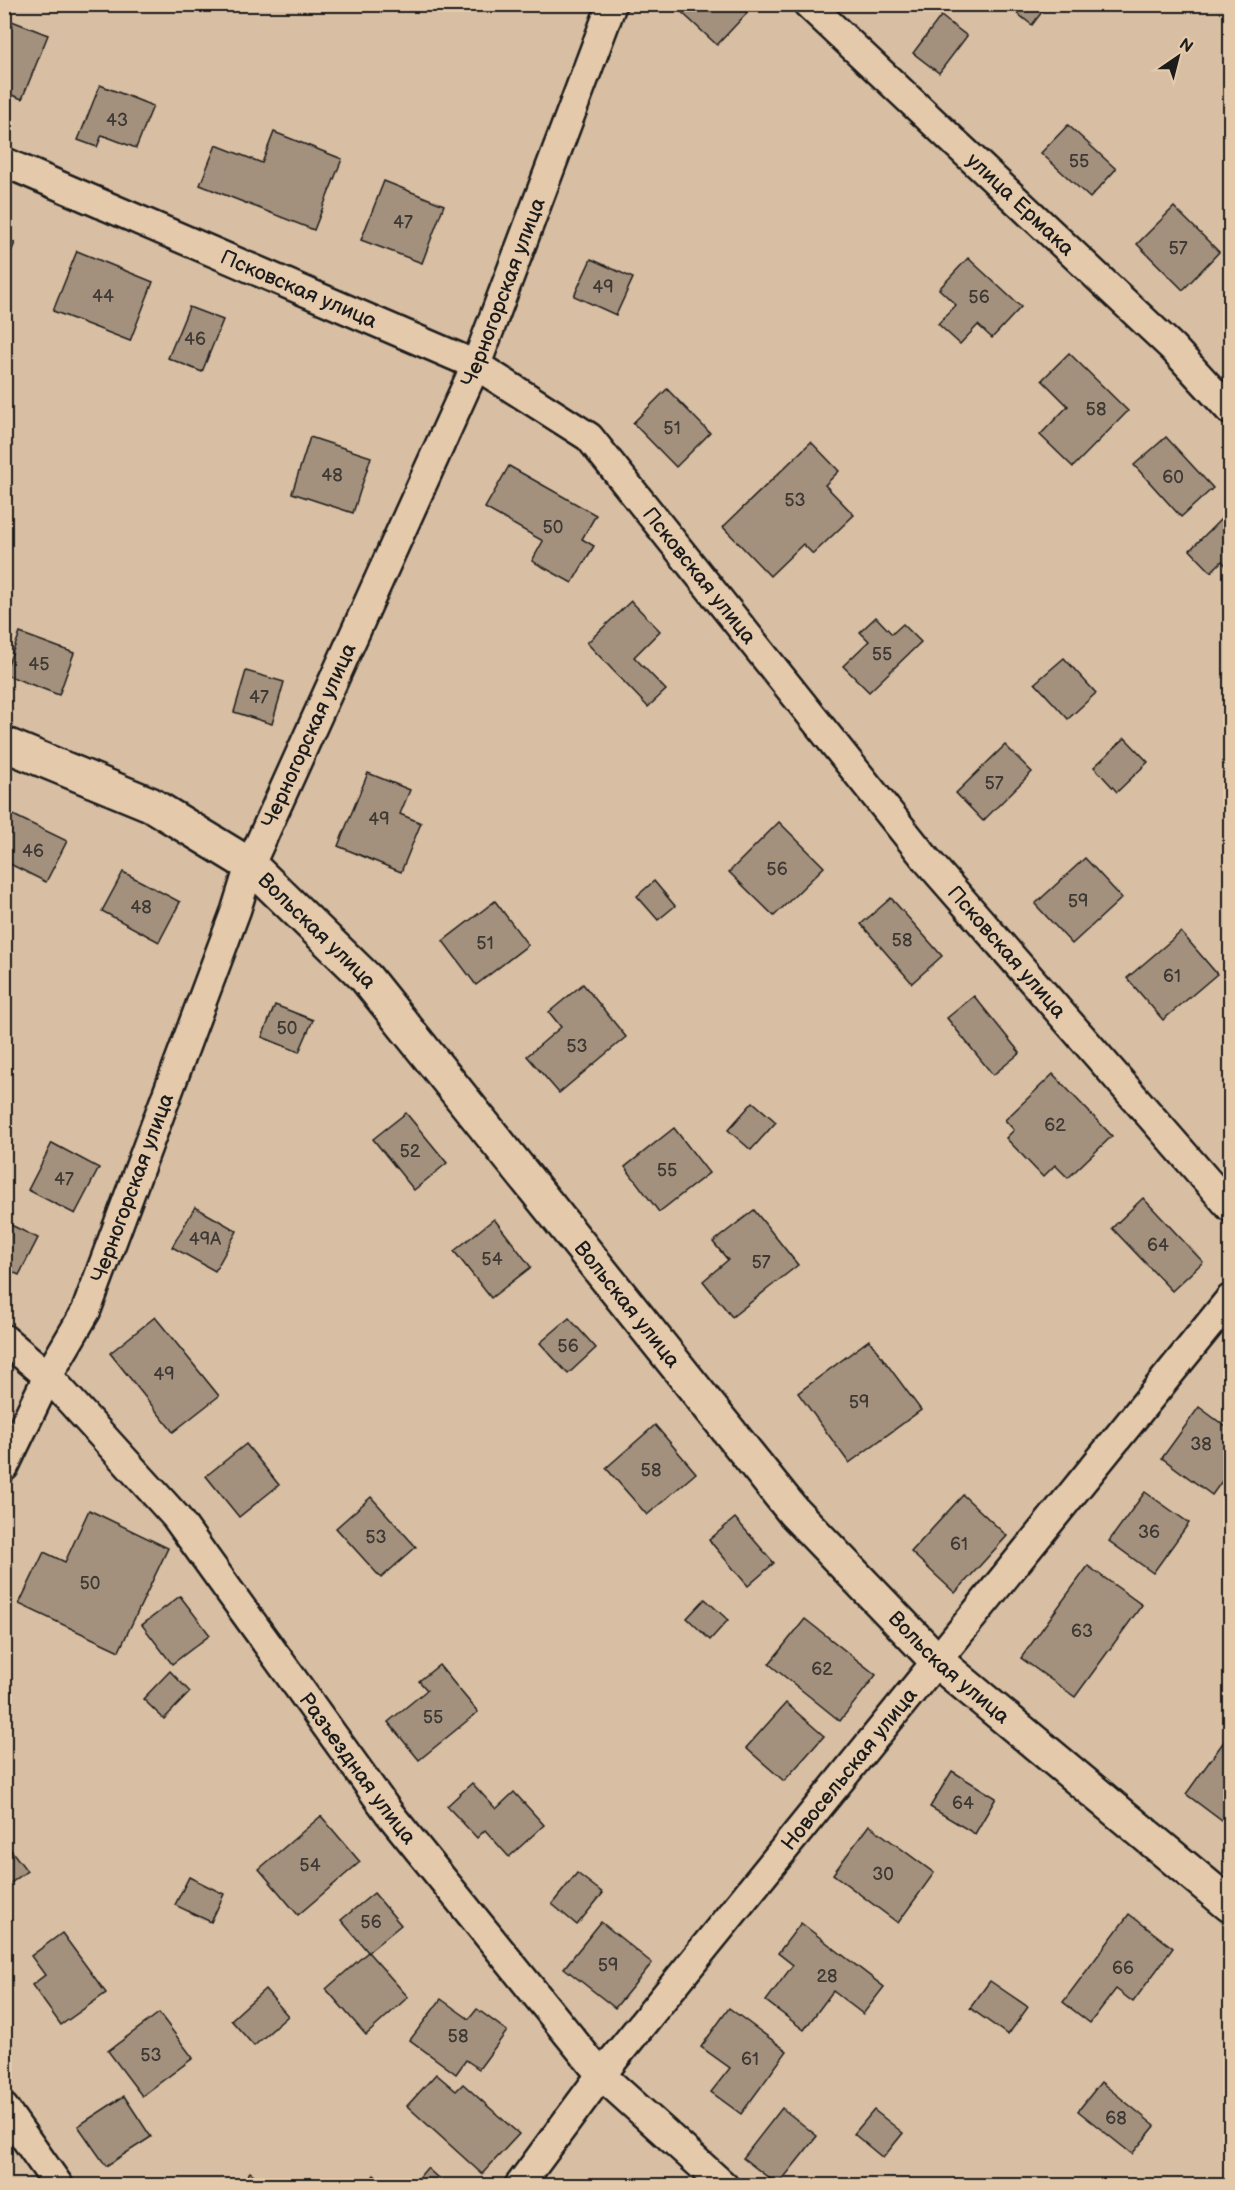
<svg xmlns="http://www.w3.org/2000/svg" width="1235" height="2190" font-family="'Balsamiq Sans',sans-serif">
  <style>
    .building { fill: #a3917d; stroke: #1c1c1c; stroke-width: 1.5 }
    .lines { fill: none; stroke-linecap: round; stroke-linejoin: round }
    .street-casing { stroke: #1c1c1c; stroke-width: 33 }
    .secondary-casing { stroke: #1c1c1c; stroke-width: 38 }
    .street { stroke: #e4c9ab; stroke-width: 28 }
    .secondary { stroke: #e4c9ab; stroke-width: 33 }
    .labels { text-anchor: middle; stroke-width: 6; stroke-linejoin: round; paint-order: stroke }
    .number-label { font-size: 18px; fill: #3e3934 }
    .street-label { font-size: 21px; fill: #1c1c1c; stroke: #e4c9ab }
  </style>
  <rect width="100%" height="100%" fill="#d8bea2"/>
  <filter id="ink" filterUnits="userSpaceOnUse"><feTurbulence type="fractalNoise" baseFrequency=".0167" numOctaves="2"/><feDisplacementMap in="SourceGraphic" scale="12" xChannelSelector="R" yChannelSelector="G"/><feConvolveMatrix kernelMatrix="1 2 1 2 8 2 1 2 1" color-interpolation-filters="sRGB"/></filter>
  <g filter="url(#ink)">
    <g class="building">
      <polygon points="677,4 738,4 747,13 717,45 675,6"/>
      <polygon points="1005,4 1048,4 1032,25"/>
      <polygon points="941,16 967,36 939,73 913,53"/>
      <polygon points="4,18 48,35 22,99 4,92"/>
      <polygon points="100,85 153,106 136,148 102,135 97,147 78,140"/>
      <polygon points="1068,125 1116,169 1090,198 1041,153"/>
      <polygon points="274,132 342,159 314,230 200,185 216,145 262,163"/>
      <polygon points="384,181 444,205 422,263 361,240"/>
      <polygon points="1174,207 1219,252 1183,290 1137,244"/>
      <polygon points="4,239 15,243 4,268"/>
      <polygon points="77,251 153,282 130,341 53,311"/>
      <polygon points="968,258 1021,307 992,338 978,325 960,344 938,324 956,305 939,289"/>
      <polygon points="591,259 633,278 616,315 574,296"/>
      <polygon points="189,307 223,320 202,372 168,358"/>
      <polygon points="1069,353 1128,411 1073,467 1040,435 1068,406 1042,380"/>
      <polygon points="667,389 710,433 676,467 633,423"/>
      <polygon points="310,437 371,457 353,513 292,493"/>
      <polygon points="1166,437 1213,488 1181,517 1134,465"/>
      <polygon points="811,442 839,471 825,485 854,515 813,554 803,544 770,576 723,527"/>
      <polygon points="509,466 596,515 582,539 594,546 572,583 532,561 543,541 485,508"/>
      <polygon points="1228,512 1230,514 1230,570 1222,561 1211,572 1190,550"/>
      <polygon points="631,601 660,631 634,657 666,690 648,707 587,643"/>
      <polygon points="876,617 892,634 903,624 921,642 869,692 843,666 869,641 860,632"/>
      <polygon points="20,633 74,653 59,695 4,674"/>
      <polygon points="1064,658 1096,693 1068,719 1035,683"/>
      <polygon points="246,671 284,682 272,724 234,712"/>
      <polygon points="1125,738 1148,762 1117,792 1094,767"/>
      <polygon points="1005,745 1032,772 983,821 956,793"/>
      <polygon points="368,773 410,790 400,814 421,823 401,872 338,846"/>
      <polygon points="9,813 67,841 46,882 4,861 4,822"/>
      <polygon points="779,822 824,867 774,916 729,872"/>
      <polygon points="1085,858 1122,898 1072,944 1035,904"/>
      <polygon points="123,872 180,902 159,942 102,911"/>
      <polygon points="654,881 675,906 658,920 637,896"/>
      <polygon points="891,898 942,956 912,983 861,924"/>
      <polygon points="495,901 528,945 476,985 443,941"/>
      <polygon points="1181,932 1217,974 1163,1020 1127,978"/>
      <polygon points="583,984 626,1037 559,1093 527,1056 561,1027 549,1012"/>
      <polygon points="974,996 1020,1053 993,1075 947,1018"/>
      <polygon points="275,1005 313,1020 299,1052 262,1037"/>
      <polygon points="1053,1074 1112,1136 1068,1178 1055,1165 1043,1177 1006,1138 1014,1130 1005,1120"/>
      <polygon points="753,1102 776,1122 751,1150 728,1130"/>
      <polygon points="406,1113 447,1163 414,1190 373,1139"/>
      <polygon points="674,1128 709,1173 659,1212 625,1167"/>
      <polygon points="52,1143 99,1168 75,1214 28,1190"/>
      <polygon points="1143,1198 1203,1262 1172,1291 1112,1228"/>
      <polygon points="195,1207 237,1231 215,1271 172,1247"/>
      <polygon points="754,1210 798,1265 732,1317 703,1281 728,1260 713,1242"/>
      <polygon points="494,1219 531,1267 491,1298 454,1251"/>
      <polygon points="11,1225 38,1238 19,1275 4,1268 4,1238"/>
      <polygon points="155,1317 219,1396 173,1432 110,1353"/>
      <polygon points="569,1318 596,1348 568,1374 540,1343"/>
      <polygon points="869,1340 921,1410 849,1463 798,1393"/>
      <polygon points="1199,1407 1230,1430 1230,1470 1212,1495 1162,1458"/>
      <polygon points="655,1425 696,1473 647,1515 606,1468"/>
      <polygon points="246,1444 279,1485 239,1517 206,1476"/>
      <polygon points="1145,1492 1189,1523 1153,1573 1109,1541"/>
      <polygon points="963,1495 1007,1536 955,1593 911,1552"/>
      <polygon points="371,1497 416,1547 381,1578 336,1528"/>
      <polygon points="89,1510 168,1548 119,1651 19,1604 44,1552 65,1562"/>
      <polygon points="735,1518 774,1563 748,1586 709,1540"/>
      <polygon points="1088,1566 1142,1605 1075,1697 1021,1658"/>
      <polygon points="180,1596 210,1635 172,1664 142,1625"/>
      <polygon points="705,1599 728,1620 710,1640 687,1618"/>
      <polygon points="805,1619 876,1675 840,1721 769,1664"/>
      <polygon points="439,1665 478,1712 419,1760 388,1722 427,1690 419,1681"/>
      <polygon points="170,1671 190,1692 164,1719 143,1699"/>
      <polygon points="786,1703 824,1736 784,1781 746,1748"/>
      <polygon points="1230,1733 1230,1827 1186,1794"/>
      <polygon points="952,1771 996,1798 975,1834 930,1807"/>
      <polygon points="472,1783 496,1809 514,1792 544,1825 509,1857 485,1830 477,1838 447,1806"/>
      <polygon points="321,1816 360,1862 298,1915 259,1869"/>
      <polygon points="869,1825 934,1873 898,1923 833,1874"/>
      <polygon points="4,1841 27,1871 4,1888"/>
      <polygon points="577,1873 603,1893 577,1925 552,1904"/>
      <polygon points="189,1877 224,1894 211,1922 175,1905"/>
      <polygon points="374,1893 401,1925 368,1952 341,1920"/>
      <polygon points="1129,1914 1173,1948 1133,2002 1116,1989 1090,2023 1063,2002"/>
      <polygon points="601,1922 652,1963 615,2008 564,1968"/>
      <polygon points="801,1923 884,1987 863,2014 833,1991 804,2030 766,2001 793,1965 778,1953"/>
      <polygon points="62,1933 106,1993 61,2025 32,1985 45,1975 31,1956"/>
      <polygon points="368,1952 408,1997 366,2035 326,1989"/>
      <polygon points="990,1981 1028,2007 1008,2035 970,2008"/>
      <polygon points="265,1989 288,2016 254,2046 231,2020"/>
      <polygon points="441,1999 469,2019 477,2009 507,2031 479,2069 466,2060 456,2074 410,2040"/>
      <polygon points="729,2008 787,2051 741,2114 711,2092 730,2068 701,2047"/>
      <polygon points="159,2013 193,2058 142,2096 108,2051"/>
      <polygon points="436,2074 456,2091 463,2084 519,2134 482,2174 407,2106"/>
      <polygon points="1101,2082 1155,2126 1132,2154 1078,2111"/>
      <polygon points="124,2096 151,2137 106,2166 78,2126"/>
      <polygon points="782,2108 817,2136 778,2185 743,2158"/>
      <polygon points="874,2110 903,2133 883,2158 854,2134"/>
      <polygon points="427,2168 447,2186 412,2186"/>
      <polygon points="250,2172 268,2186 240,2186"/>
      <polygon points="1230,2173 1230,2186 1221,2186"/>
      <polygon points="374,2175 387,2186 365,2186"/>
    </g>
    <g class="lines">
      <g class="street-casing">
        <g id="street">
          <path id="s1" d="M808 4 1172 347 1230 410"/>
          <path id="s2" d="M4 162 476 365 589 437 926 859 1230 1207"/>
          <path id="s3" d="M4 1339 48 1376 176 1517 389 1813 601 2075 724 2186"/>
          <path id="s4" d="M4 1467 48 1376 86 1311 236 910 250 865 476 365 612 4"/>
          <polyline points="4,2108 59,2186"/>
          <path id="s5" d="M519 2186 601 2075 1230 1299"/>
        </g>
      </g>
      <g class="secondary-casing">
        <g id="secondary">
          <path id="s6" d="M4 744 150 804 250 865 366 978 793 1511 938 1662 1230 1905"/>
        </g>
      </g>
      <use href="#street" class="street"/>
      <use href="#secondary" class="secondary"/>
    </g>
  </g>
  <g class="labels">
    <g class="number-label">
      <text x="117" y="126">43</text>
      <text x="1079" y="167">55</text>
      <text x="403" y="228">47</text>
      <text x="1178" y="254">57</text>
      <text x="603" y="293">49</text>
      <text x="103" y="302">44</text>
      <text x="979" y="303">56</text>
      <text x="195" y="345">46</text>
      <text x="1096" y="415">58</text>
      <text x="672" y="434">51</text>
      <text x="332" y="481">48</text>
      <text x="1173" y="483">60</text>
      <text x="795" y="506">53</text>
      <text x="553" y="533">50</text>
      <text x="882" y="660">55</text>
      <text x="39" y="670">45</text>
      <text x="259" y="703">47</text>
      <text x="994" y="789">57</text>
      <text x="379" y="825">49</text>
      <text x="33" y="857">46</text>
      <text x="777" y="875">56</text>
      <text x="1078" y="907">59</text>
      <text x="141" y="913">48</text>
      <text x="902" y="946">58</text>
      <text x="485" y="949">51</text>
      <text x="1172" y="982">61</text>
      <text x="287" y="1034">50</text>
      <text x="577" y="1052">53</text>
      <text x="1055" y="1131">62</text>
      <text x="410" y="1157">52</text>
      <text x="667" y="1176">55</text>
      <text x="64" y="1185">47</text>
      <text x="205" y="1245">49А</text>
      <text x="1158" y="1251">64</text>
      <text x="492" y="1265">54</text>
      <text x="761" y="1268">57</text>
      <text x="568" y="1352">56</text>
      <text x="164" y="1380">49</text>
      <text x="859" y="1408">59</text>
      <text x="1201" y="1450">38</text>
      <text x="651" y="1476">58</text>
      <text x="1149" y="1538">36</text>
      <text x="376" y="1543">53</text>
      <text x="959" y="1550">61</text>
      <text x="90" y="1589">50</text>
      <text x="1082" y="1637">63</text>
      <text x="822" y="1675">62</text>
      <text x="433" y="1723">55</text>
      <text x="963" y="1809">64</text>
      <text x="310" y="1871">54</text>
      <text x="883" y="1880">30</text>
      <text x="371" y="1928">56</text>
      <text x="608" y="1971">59</text>
      <text x="1123" y="1974">66</text>
      <text x="827" y="1982">28</text>
      <text x="458" y="2042">58</text>
      <text x="151" y="2061">53</text>
      <text x="750" y="2065">61</text>
      <text x="1116" y="2124">68</text>
    </g>
    <g class="street-label">
      <text dy="7" stroke="none"><textPath href="#s1" startOffset="292">улица Ермака</textPath></text>
      <text dy="7" stroke="none"><textPath href="#s2" startOffset="321">Псковская улица</textPath></text>
      <text dy="7" stroke="none"><textPath href="#s4" startOffset="1278">Черногорская улица</textPath></text>
      <text dy="7" stroke="none"><textPath href="#s2" startOffset="825">Псковская улица</textPath></text>
      <text dy="7" stroke="none"><textPath href="#s4" startOffset="794">Черногорская улица</textPath></text>
      <text dy="7" stroke="none"><textPath href="#s6" startOffset="369">Вольская улица</textPath></text>
      <text dy="7" stroke="none"><textPath href="#s2" startOffset="1311">Псковская улица</textPath></text>
      <text dy="7" stroke="none"><textPath href="#s4" startOffset="308">Черногорская улица</textPath></text>
      <text dy="7" stroke="none"><textPath href="#s6" startOffset="855">Вольская улица</textPath></text>
      <text dy="7" stroke="none"><textPath href="#s6" startOffset="1341">Вольская улица</textPath></text>
      <text dy="7" stroke="none"><textPath href="#s3" startOffset="558">Разъездная улица</textPath></text>
      <text dy="7" stroke="none"><textPath href="#s5" startOffset="532">Новосельская улица</textPath></text>
    </g>
  </g>
  <rect width="1235" height="2190" fill="none" stroke="#e4c9ab" stroke-width="24"/>
  <rect x="12" y="12" width="1211" height="2166" fill="none" stroke="#1c1c1c" stroke-width="2" filter="url(#ink)"/>
  <g transform="translate(1178 57) rotate(35)" stroke="#e4c9ab" stroke-width="4.5" paint-order="stroke">
  <path d="M0-4.5L10 22L0 15L-10 22Z" fill="#1c1c1c"/>
  <text y="-9" font-size="16" font-weight="bold" text-anchor="middle" fill="#1c1c1c">N</text>
  </g>
</svg>
